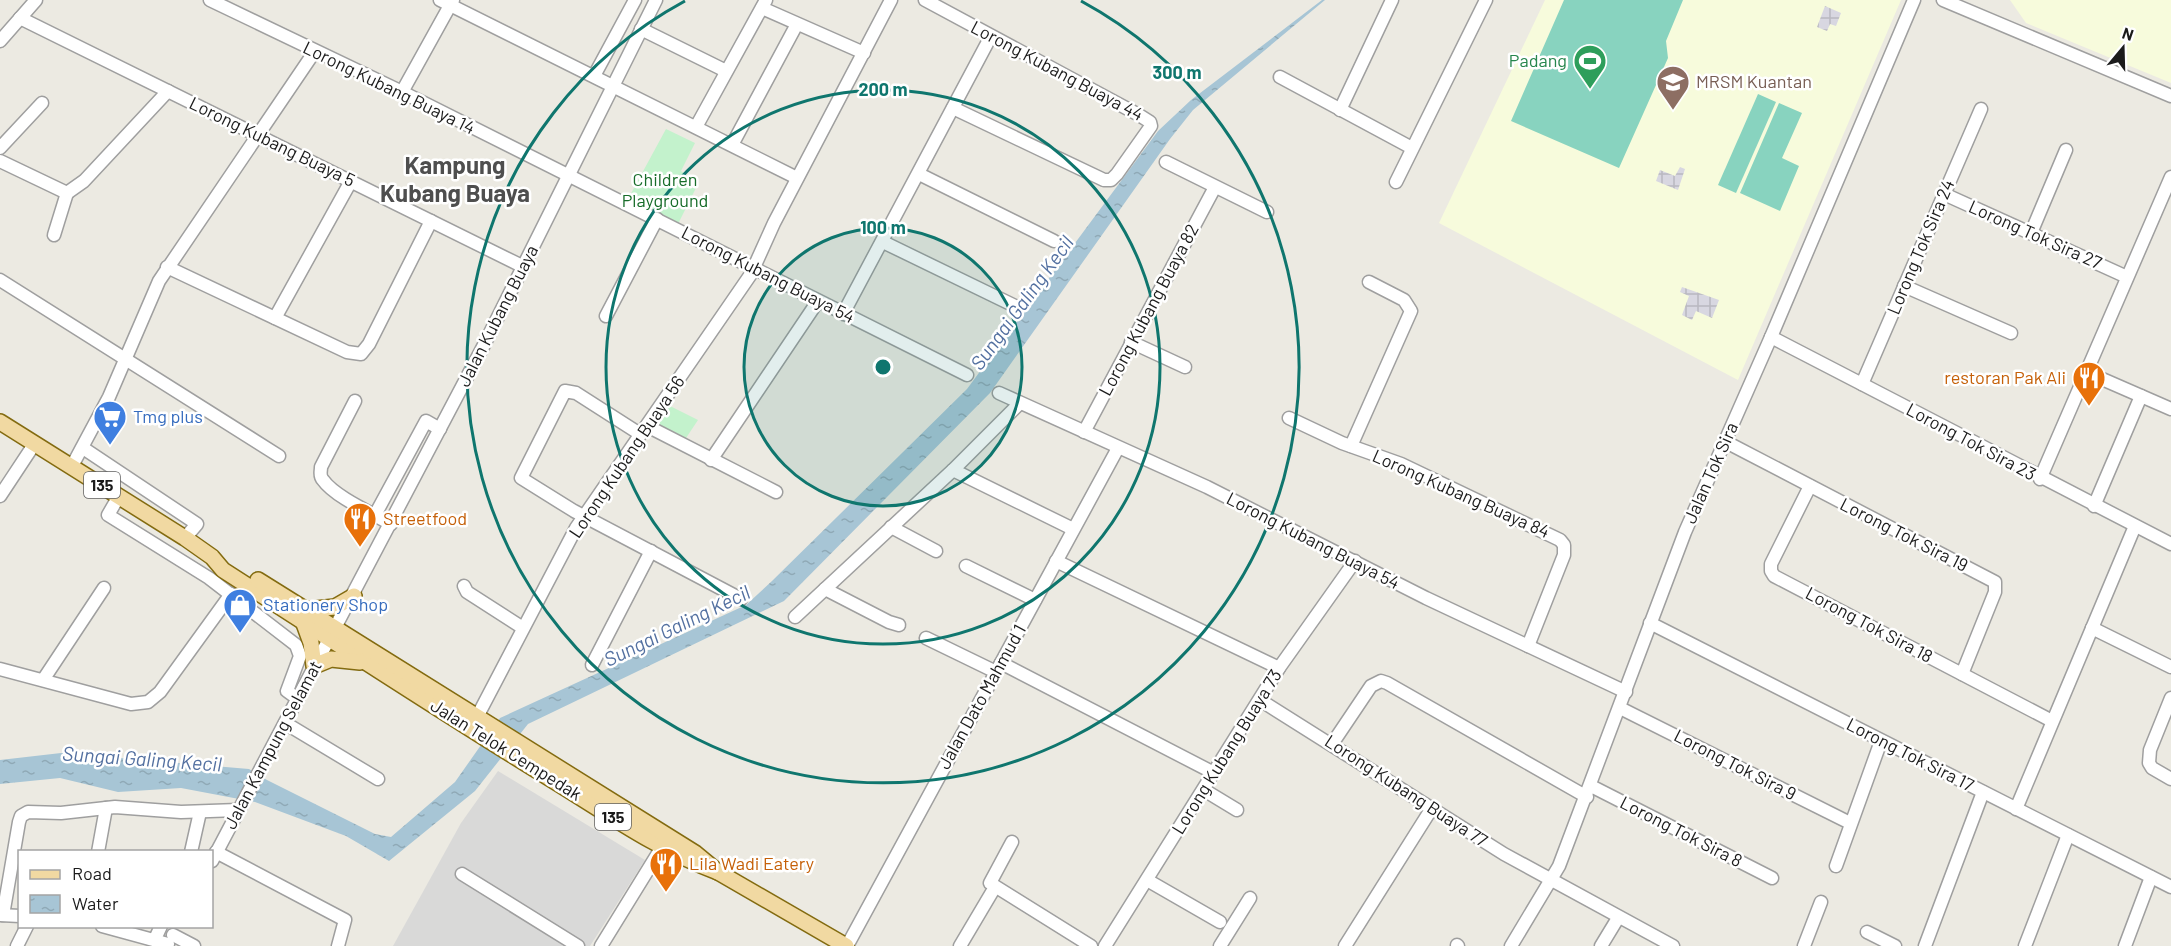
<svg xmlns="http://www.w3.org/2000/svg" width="2171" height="946" font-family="Barlow,sans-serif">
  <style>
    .residential { fill: #d9d9d8 }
    .education { fill: #f7fbdc }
    .park { fill: #c3f2cc }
    .pitch { fill: #88d3bf }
    .plaza { fill: url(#plaza-grid) }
    .water { fill: url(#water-ripples) }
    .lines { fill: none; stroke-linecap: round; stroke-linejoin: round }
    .minor-casing { stroke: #9f9f9f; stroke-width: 15 }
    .major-casing { stroke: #836b10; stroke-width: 18 }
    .minor { stroke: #fff; stroke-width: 12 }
    .major { stroke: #f1d9a2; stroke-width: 15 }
    .ring { fill: none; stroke: #0f766e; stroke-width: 3 }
    .labels { text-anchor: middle; stroke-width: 5; stroke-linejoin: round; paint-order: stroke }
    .shield { fill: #fff; stroke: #5f5f5f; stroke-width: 1.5 }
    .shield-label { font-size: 16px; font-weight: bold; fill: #1b1b1b }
    .leisure-label { font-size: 18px; fill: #27864d; stroke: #fff; text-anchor: end }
    .street-label { font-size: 18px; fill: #1b1b1b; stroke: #fff }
    .education-label { font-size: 18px; fill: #785e54; stroke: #fff; text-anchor: start }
    .park-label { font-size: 18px; fill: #176c29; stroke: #fff }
    .food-label { font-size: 18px; fill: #c56008; stroke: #fff; text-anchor: start }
    .shop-label { font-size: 18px; fill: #366cbe; stroke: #fff; text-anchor: start }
    .water-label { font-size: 20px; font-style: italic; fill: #5370a0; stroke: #fff }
    .district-label { font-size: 24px; font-weight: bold; fill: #4e4e4e; stroke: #fff }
    .centre { fill: #0f766e; stroke: #fff; stroke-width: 3 }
    .ring-label { font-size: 18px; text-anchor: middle; font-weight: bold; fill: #0f766e; stroke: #fff; stroke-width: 5; stroke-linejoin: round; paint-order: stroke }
  </style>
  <defs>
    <pattern id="plaza-grid" width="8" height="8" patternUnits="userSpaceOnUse" patternTransform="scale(1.5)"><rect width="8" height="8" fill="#d8d7e1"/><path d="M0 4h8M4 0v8" fill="none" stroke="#b9b8c0"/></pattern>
    <pattern id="water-ripples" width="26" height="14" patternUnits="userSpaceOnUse" patternTransform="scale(1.5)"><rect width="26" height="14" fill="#a7c5d5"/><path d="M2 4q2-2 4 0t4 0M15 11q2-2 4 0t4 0" fill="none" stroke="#8fa9b6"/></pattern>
  </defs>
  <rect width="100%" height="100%" fill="#eceae2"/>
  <polygon class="residential" points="498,771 645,860 590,946 393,946 461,823"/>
  <g class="education">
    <polygon points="1545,0 1901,0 1738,380 1439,223"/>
    <polygon points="2010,0 2171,0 2171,83 2026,23"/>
  </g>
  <g class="park">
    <polygon points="666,129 695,143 681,171 698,184 678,224 628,199"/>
    <polygon points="668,405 698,420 686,438 656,423"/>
  </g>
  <g class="pitch">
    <polygon points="1564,0 1683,0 1666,41 1668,58 1619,168 1511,121"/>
    <polygon points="1758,94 1776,102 1736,193 1718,185"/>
    <polygon points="1779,103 1802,113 1782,158 1799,166 1780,211 1740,193"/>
  </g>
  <g class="plaza">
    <polygon points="1825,6 1841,13 1836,26 1830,24 1827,31 1817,27"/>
    <polygon points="1680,167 1685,169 1678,190 1656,181 1660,170 1675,176"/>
    <polygon points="1682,287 1719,300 1712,318 1696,311 1692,320 1682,315 1689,296 1680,292"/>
  </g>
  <polygon class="water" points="1322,0 1325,0 1193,110 1170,139 990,393 784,601 528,724 475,791 389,861 346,836 255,802 181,788 118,792 60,778 0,784 0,760 61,753 249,769 267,780 375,834 391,837 455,782 500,718 746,605 772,581 967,389 1158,131 1191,100"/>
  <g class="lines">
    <g class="minor-casing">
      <g id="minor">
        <polyline points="210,0 402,92 967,375"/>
        <polyline points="440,0 797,178"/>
        <polyline points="925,0 1139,115 1150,122 1151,126 1117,174 1111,180 1104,180 953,108"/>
        <polyline points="1943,0 2171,96"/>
        <polyline points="762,8 864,53"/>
        <polyline points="20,18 524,267"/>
        <polyline points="641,29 726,71"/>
        <polyline points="0,41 36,0"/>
        <polyline points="594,76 635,0"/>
        <polyline points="1280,77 1412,148"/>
        <polyline points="402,92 453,0"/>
        <polyline points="1340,110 1392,0"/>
        <polyline points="696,127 766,0"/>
        <polyline points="732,145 797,24"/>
        <polyline points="0,148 42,103"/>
        <polyline points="0,161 67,193 84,181 168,91"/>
        <polyline points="1166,162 1267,212"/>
        <polyline points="919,174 1054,241"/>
        <polyline points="1396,182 1486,0"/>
        <polyline points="1944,194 2127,277"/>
        <polyline points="2031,233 2066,150"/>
        <polyline points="54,235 67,193"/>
        <polyline points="883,242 1017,307"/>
        <polyline points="167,267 347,352 361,354 369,344 431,221"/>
        <polyline points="0,280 279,456"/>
        <polyline points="1904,286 2011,333"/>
        <polyline points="843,314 991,36"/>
        <polyline points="606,316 657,219"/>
        <polyline points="275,318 351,181"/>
        <polyline points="1771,337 2171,544"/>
        <polyline points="1131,342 1185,367"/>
        <polyline points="2086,372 2171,409"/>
        <polyline points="1862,384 1981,109"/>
        <polyline points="999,393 1207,487 1426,598 1626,692"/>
        <path d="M355 401 321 467C321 472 319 476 323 480 335 497 372 513 391 524"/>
        <polyline points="1289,418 1342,443 1401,464 1560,540 1564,545 1564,555 1528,646"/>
        <polyline points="647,426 776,492"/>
        <polyline points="1084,432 1215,187"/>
        <polyline points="640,434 576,393 565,391 521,478 574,511 741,599"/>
        <polyline points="1726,442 1995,582 1995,592 1962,674"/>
        <polyline points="1351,446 1411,311 1404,300 1369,282"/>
        <polyline points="83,448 197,524 185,538"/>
        <polyline points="711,460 818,301"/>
        <polyline points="72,466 109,397 159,281 315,51"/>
        <polyline points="953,470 1073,529"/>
        <polyline points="2040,479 2171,177"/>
        <polyline points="1810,486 1771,564 1771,571 1774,576 2052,721"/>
        <polyline points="0,496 35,443"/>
        <polyline points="119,496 108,515 209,578 296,645 300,656 287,691 298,699"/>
        <polyline points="2094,506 2141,396"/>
        <polyline points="375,515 426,421 440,429"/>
        <polyline points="891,527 936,551"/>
        <polyline points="1056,561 1279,668"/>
        <polyline points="966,566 1035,600"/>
        <polyline points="464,586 467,592 523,628"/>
        <polyline points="825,589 889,622 899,625"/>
        <polyline points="795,617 953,470 1020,403"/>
        <polyline points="1650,623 2171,887"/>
        <polyline points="2092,628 2171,667"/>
        <polyline points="926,638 996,672"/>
        <polyline points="1001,663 1214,773"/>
        <polyline points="592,665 651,551"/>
        <polyline points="0,669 131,704 148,702 160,692 231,594"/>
        <polyline points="43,680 104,588"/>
        <polyline points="2171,698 2150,750 2149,763 2152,768 2171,779"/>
        <polyline points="1260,700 1504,854 1673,946"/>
        <polyline points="1620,708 1850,823"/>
        <polyline points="477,717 576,528 751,274 774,223 891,0"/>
        <polyline points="285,723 378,779"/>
        <polyline points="1332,744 1371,686 1381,681 1387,683 1587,797"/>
        <polyline points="1591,786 1772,878"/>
        <polyline points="1204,790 1237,810"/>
        <polyline points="2016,809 2135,526"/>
        <polyline points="1012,842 990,883 1091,946"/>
        <polyline points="98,852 106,808"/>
        <polyline points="191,852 200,812"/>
        <polyline points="216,852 345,920 338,946"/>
        <polyline points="212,861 485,343 656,0"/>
        <polyline points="1836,866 1881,741"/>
        <polyline points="462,874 578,946"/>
        <polyline points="1147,880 1220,922"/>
        <polyline points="0,915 20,916"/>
        <polyline points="3,915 19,822 21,816 28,812 61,813 115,807 181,812 238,810"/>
        <polyline points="102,926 168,944"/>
        <polyline points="1867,932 1895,946"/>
        <polyline points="173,935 194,946"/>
        <polyline points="155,939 161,926"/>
        <polyline points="1457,945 1458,946"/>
        <polyline points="17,946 27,926"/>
        <polyline points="601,946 662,847"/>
        <polyline points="847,946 1118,448"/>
        <polyline points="960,946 995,887"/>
        <polyline points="1105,946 1279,668 1355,561"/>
        <polyline points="1220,946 1250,898"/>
        <polyline points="1345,946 1432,808"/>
        <polyline points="1511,946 1559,866 1685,532 1771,337 1914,0"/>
        <polyline points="1601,946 1618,918"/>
        <polyline points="1804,946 1821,902"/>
        <polyline points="1925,946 1983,792"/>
        <polyline points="2025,946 2068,835"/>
        <polyline points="2125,946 2151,877"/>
      </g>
    </g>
    <g class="major-casing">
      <g id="major">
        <path d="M0 422 185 538 212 557 223 570C332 640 440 711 551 779 605 812 658 850 718 872"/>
        <polyline points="258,580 695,853 718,872 846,946"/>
        <polyline points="306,610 335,607 354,596"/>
        <polyline points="303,621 311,643 314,666 331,659 360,662"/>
      </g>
    </g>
    <use href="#minor" class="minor"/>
    <use href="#major" class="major"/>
  </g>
  <circle cx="883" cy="367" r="139" fill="#0f766e" fill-opacity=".12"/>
  <g class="ring">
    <circle cx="883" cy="367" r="139"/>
    <circle cx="883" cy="367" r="277"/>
    <path d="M1081 1A416 416 0 1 1 685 1"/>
  </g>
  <defs>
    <g id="stadium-pin" transform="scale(1.725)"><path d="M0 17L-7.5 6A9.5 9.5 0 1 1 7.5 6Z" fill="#2e9e5b" stroke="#fff"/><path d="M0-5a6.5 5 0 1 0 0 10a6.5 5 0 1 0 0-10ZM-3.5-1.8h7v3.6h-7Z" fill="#fff"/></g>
    <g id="school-pin" transform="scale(1.725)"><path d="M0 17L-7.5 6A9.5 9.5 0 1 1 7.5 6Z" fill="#8d6e63" stroke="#fff"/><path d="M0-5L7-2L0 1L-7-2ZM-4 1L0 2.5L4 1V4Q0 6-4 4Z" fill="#fff"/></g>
    <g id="restaurant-pin" transform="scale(1.725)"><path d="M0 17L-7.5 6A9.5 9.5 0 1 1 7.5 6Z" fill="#e8710a" stroke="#fff"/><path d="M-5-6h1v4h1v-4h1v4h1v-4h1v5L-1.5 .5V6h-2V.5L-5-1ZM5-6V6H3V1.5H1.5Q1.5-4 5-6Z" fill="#fff"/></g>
    <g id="supermarket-pin" transform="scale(1.725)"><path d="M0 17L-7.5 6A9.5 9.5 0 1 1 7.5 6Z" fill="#3f7fe0" stroke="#fff"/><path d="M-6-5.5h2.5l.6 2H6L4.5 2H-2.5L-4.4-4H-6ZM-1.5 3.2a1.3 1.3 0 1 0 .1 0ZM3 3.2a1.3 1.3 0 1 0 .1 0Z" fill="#fff"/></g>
    <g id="shop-pin" transform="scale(1.725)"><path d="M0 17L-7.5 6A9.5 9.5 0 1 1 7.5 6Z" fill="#3f7fe0" stroke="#fff"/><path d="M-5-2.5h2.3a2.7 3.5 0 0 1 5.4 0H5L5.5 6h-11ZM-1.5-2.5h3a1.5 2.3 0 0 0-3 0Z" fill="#fff"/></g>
  </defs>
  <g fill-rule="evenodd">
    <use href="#stadium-pin" x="1590" y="61"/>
    <use href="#school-pin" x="1673" y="82"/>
    <use href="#restaurant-pin" x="2089" y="378"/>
    <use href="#supermarket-pin" x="110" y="417"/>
    <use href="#restaurant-pin" x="360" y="519"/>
    <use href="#shop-pin" x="240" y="605"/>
    <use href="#restaurant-pin" x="666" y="864"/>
  </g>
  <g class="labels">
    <g class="shield">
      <rect x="84" y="472" width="36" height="26" rx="4.5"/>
      <rect x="595" y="804" width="36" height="26" rx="4.5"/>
    </g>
    <g class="shield-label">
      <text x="102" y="491">135</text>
      <text x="613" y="823">135</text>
    </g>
    <g class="leisure-label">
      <text x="1567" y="67">Padang</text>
    </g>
    <g class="street-label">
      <text transform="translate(1057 71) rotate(28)" y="6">Lorong Kubang Buaya 44</text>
      <text transform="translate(389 88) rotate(26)" y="6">Lorong Kubang Buaya 14</text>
      <text transform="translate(272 142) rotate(26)" y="6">Lorong Kubang Buaya 5</text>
      <text transform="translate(2035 235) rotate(24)" y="6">Lorong Tok Sira 27</text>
      <text transform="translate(1921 247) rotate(-67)" y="6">Lorong Tok Sira 24</text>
      <text transform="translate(768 275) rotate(27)" y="6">Lorong Kubang Buaya 54</text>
      <text transform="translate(1149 310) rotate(-62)" y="6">Lorong Kubang Buaya 82</text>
      <text transform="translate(498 316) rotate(-63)" y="6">Jalan Kubang Buaya</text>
      <text transform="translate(1971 442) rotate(28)" y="6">Lorong Tok Sira 23</text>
      <text transform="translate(627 457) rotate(-56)" y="6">Lorong Kubang Buaya 56</text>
      <text transform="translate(1711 473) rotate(-66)" y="6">Jalan Tok Sira</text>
      <text transform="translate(1461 494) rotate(24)" y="6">Lorong Kubang Buaya 84</text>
      <text transform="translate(1904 535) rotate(27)" y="6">Lorong Tok Sira 19</text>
      <text transform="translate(1313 541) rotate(27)" y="6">Lorong Kubang Buaya 54</text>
      <text transform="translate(1869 625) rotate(28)" y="6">Lorong Tok Sira 18</text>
      <text transform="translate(982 697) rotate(-61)" y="6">Jalan Dato Mahmud 1</text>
      <text transform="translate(273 745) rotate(-62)" y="6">Jalan Kampung Selamat</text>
      <text transform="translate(506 750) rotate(32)" y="6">Jalan Telok Cempedak</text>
      <text transform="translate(1227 752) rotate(-58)" y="6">Lorong Kubang Buaya 73</text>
      <text transform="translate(1910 755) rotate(27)" y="6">Lorong Tok Sira 17</text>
      <text transform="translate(1735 765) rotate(27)" y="6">Lorong Tok Sira 9</text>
      <text transform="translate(1406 791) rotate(33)" y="6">Lorong Kubang Buaya 77</text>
      <text transform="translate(1681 832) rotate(27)" y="6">Lorong Tok Sira 8</text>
    </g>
    <g class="education-label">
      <text x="1696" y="88">MRSM Kuantan</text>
    </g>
    <g class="park-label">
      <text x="665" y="186">Children<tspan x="665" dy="21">Playground</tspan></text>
    </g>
    <g class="food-label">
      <text x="2066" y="384" text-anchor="end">restoran Pak Ali</text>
      <text x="383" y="525">Streetfood</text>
      <text x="689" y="870">Lila Wadi Eatery</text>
    </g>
    <g class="shop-label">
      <text x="133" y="423">Tmg plus</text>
      <text x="263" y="611">Stationery Shop</text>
    </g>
    <g class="water-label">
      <text transform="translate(1022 303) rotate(-54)" y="7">Sungai Galing Kecil</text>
      <text transform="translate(677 626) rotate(-26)" y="7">Sungai Galing Kecil</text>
      <text transform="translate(142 759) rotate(4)" y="7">Sungai Galing Kecil</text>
    </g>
    <g class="district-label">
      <text x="455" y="174">Kampung<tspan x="455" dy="28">Kubang Buaya</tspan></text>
    </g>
  </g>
  <circle cx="883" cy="367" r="9" class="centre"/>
  <g class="ring-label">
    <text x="1177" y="79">300 m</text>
    <text x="883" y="96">200 m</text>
    <text x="883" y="234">100 m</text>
  </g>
  <rect x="18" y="850" width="195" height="78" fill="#ffffff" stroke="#a4a4a4" stroke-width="1.5"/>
  <rect x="30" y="870" width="30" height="9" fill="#f1d9a2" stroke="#a4a4a4" stroke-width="1.5"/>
  <text x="72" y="880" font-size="18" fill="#1b1b1b">Road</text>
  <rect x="30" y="895" width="30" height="18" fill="url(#water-ripples)" stroke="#a4a4a4" stroke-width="1.5"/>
  <text x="72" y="910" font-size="18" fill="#1b1b1b">Water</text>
  <g transform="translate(2123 48) rotate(19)" stroke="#ffffff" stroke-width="4.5" paint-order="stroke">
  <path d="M0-4.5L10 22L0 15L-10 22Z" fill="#1b1b1b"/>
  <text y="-9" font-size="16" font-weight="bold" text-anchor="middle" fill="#1b1b1b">N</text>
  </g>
</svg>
